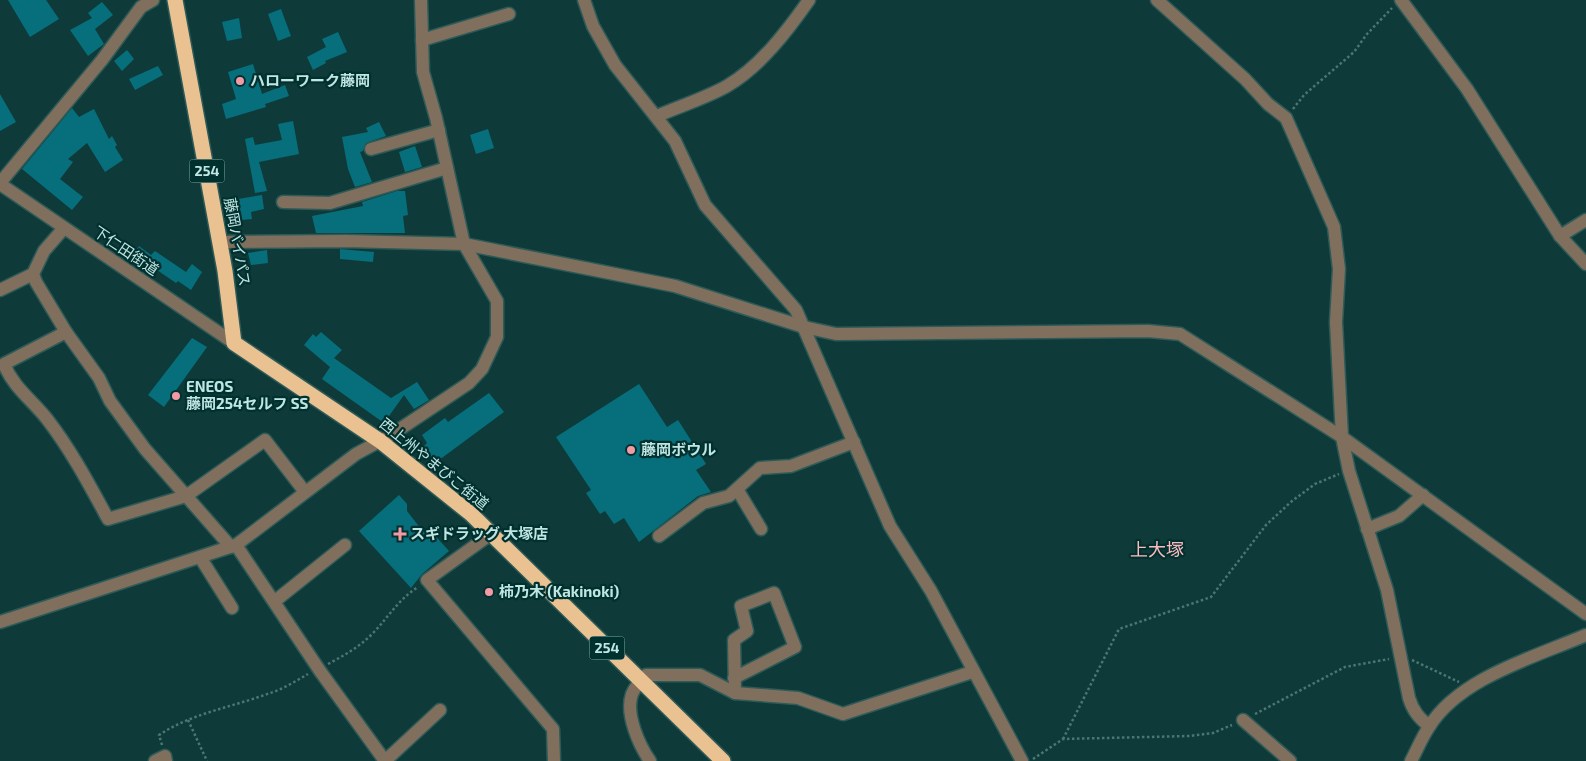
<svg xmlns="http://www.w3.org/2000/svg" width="1586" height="761" font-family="'Exo 2','Noto Sans JP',sans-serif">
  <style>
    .building { fill: #076e7c }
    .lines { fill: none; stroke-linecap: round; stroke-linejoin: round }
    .minor-casing { stroke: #2e5a58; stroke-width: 15 }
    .highway-casing { stroke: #2e5a58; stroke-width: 18 }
    .path { stroke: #4c7674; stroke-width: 2.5; stroke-dasharray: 2.5 2.5; stroke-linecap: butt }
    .minor { stroke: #806f5c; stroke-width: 12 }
    .highway { stroke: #eac190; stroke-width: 15 }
    .poi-dot { fill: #f49aa6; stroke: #01312f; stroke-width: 2 }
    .labels { text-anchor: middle; stroke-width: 4.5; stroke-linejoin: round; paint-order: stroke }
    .shield { fill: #01312f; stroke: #87b0ad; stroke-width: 1 }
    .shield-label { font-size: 14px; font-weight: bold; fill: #c0e6e3 }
    .poi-label { font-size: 15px; font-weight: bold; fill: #c0e6e3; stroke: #01312f; text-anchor: start }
    .street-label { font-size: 15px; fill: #c0e6e3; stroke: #01312f }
    .quarter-label { font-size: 18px; fill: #feb9c1; stroke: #01312f }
  </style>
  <rect width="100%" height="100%" fill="#0e3b39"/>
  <g class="building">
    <polygon points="8,0 46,0 59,19 30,37"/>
    <polygon points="102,2 113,15 95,29 104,44 88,56 70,30 92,18 88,13"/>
    <polygon points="281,9 291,36 278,41 268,14"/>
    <polygon points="239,18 242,38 227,41 222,22"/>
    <polygon points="338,32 347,52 325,61 326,63 313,70 307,57 326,47 322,39"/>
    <polygon points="127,50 134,59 122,71 114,61"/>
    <polygon points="253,64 262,94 285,85 289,96 265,104 266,107 226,119 222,104 236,99 228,72"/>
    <polygon points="158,66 163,75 135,90 129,79"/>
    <polygon points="0,94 16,122 0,131"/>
    <polygon points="72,108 79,117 94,109 109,139 112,136 117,145 115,147 123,160 105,172 87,143 68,159 73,162 60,179 83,197 72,210 22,169"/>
    <polygon points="293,121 299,154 259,162 267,191 255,193 245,139 253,137 255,145 282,140 278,124"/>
    <polygon points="379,122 386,136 366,143 363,151 360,152 372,182 355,187 348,169 342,137 368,132 366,128"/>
    <polygon points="488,129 494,148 476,154 470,135"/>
    <polygon points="415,146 422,167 405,172 399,152"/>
    <polygon points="397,191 405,191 408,215 403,216 405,233 316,233 312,216 363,206 362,202"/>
    <polygon points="262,195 264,209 251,212 252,219 242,220 238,199"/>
    <polygon points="139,246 151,255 155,251 186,272 192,264 202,272 191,290 178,281 176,283 154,268 150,274 129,261"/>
    <polygon points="340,249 374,252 373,262 340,259"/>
    <polygon points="267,250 268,263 251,265 248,253"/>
    <polygon points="321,332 342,350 334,358 391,398 417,382 429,400 414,409 404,395 384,423 322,379 330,367 304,345 313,334 316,337"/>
    <polygon points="192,338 207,347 164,407 148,395"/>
    <polygon points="639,384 667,427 678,420 706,464 696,470 711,492 698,496 639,542 624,518 614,524 605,511 600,514 586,493 591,490 556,437"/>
    <polygon points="489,393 504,412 435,463 423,447 427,443 422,435 445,418 448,422"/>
    <polygon points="399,495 407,504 407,511 421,529 430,530 449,551 422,574 411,588 359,531"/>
  </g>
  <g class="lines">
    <g class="minor-casing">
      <g id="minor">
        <polyline points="584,0 593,26 615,65 675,141 705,205 796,310 890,526 931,591 1022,761"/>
        <path d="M1157 0 1245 79 1268 104 1286 118 1334 227 1339 269 1336 322 1342 437 1349 471 1387 590 1409 698C1413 711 1419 718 1429 726"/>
        <polyline points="1401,0 1467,89 1560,236 1586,264"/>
        <polyline points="422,40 509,14"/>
        <path d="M657 116C680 106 706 98 727 86 760 67 788 30 809 0"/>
        <polyline points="371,149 439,130"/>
        <polyline points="0,183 102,60 141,7 153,0"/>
        <polyline points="0,184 234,343"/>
        <polyline points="283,202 330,203 447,168"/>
        <polyline points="64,228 44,251 33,274 36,282 66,332 99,378 110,401 145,449 231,547"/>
        <polyline points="1560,236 1586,220"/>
        <polyline points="220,242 346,241 464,244 675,286 804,327 836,334 1148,331 1180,334 1342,437 1586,614"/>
        <polyline points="0,290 33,274"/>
        <path d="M66 332 4 364C13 387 32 400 47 419 71 450 89 484 108 519L186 496 265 440 305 492"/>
        <polyline points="737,489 761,529"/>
        <polyline points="1367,529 1399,516 1423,495"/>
        <polyline points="491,534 427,580 553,729 554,761"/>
        <polyline points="659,536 703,503 729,496 760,468 791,466 854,442"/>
        <polyline points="236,545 320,671 385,761"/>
        <polyline points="200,557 232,608"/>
        <polyline points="275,601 345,545"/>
        <polyline points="0,622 236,545 356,454 391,435 469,383 482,369 497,337 497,301 464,244 436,118 423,72 421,0"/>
        <polyline points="734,678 795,647 774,593 741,606 747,631 734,640 735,693"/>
        <polyline points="1243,720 1290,761"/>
        <polyline points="155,761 165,756 166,761"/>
        <polyline points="385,761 440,710"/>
        <path d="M650 761C639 745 625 714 632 694 635 687 641 680 646 675H700L735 693 798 698 843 714 972 672"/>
        <path d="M1411 761C1417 750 1422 737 1429 727 1459 678 1535 657 1586 635"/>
      </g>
    </g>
    <g class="highway-casing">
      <polyline id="highway" points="175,0 225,271 234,343 380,441 471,514 723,761"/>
    </g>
    <g class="path">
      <polyline points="1293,109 1304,95 1354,52 1367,34 1392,8"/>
      <polyline points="1412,660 1459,682"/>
      <path d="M328 664C345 655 361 646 374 632 390 615 398 600 418 587"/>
      <polyline points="1255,714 1345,667 1389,659"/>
      <polyline points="188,720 207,761"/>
      <polyline points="1063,739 1119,629 1211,597 1266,525 1292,501 1315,484 1339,474"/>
      <path d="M162 745 159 735C192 713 233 707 270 693 283 689 296 681 308 674"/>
      <polyline points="1033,759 1063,739 1189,736 1213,733 1232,725"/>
    </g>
    <use href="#minor" class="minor"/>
    <use href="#highway" class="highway"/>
  </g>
  <g class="poi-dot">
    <circle cx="240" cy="81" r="5"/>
    <circle cx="176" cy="396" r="5"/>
    <circle cx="631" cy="450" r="5"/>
    <path d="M397.5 526.5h5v5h5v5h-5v5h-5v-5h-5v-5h5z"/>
    <circle cx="489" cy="592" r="5"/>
  </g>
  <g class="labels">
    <g class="shield">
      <rect x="189.5" y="159.5" width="35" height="23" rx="4"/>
      <rect x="589.5" y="636.5" width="35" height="23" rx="4"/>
    </g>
    <g class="shield-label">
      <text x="207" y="176">254</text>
      <text x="607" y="653">254</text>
    </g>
    <g class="poi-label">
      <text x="250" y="86">ハローワーク藤岡</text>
      <text x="186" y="392">ENEOS<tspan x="186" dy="17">藤岡254セルフ SS</tspan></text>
      <text x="641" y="455">藤岡ボウル</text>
      <text x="410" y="539">スギドラッグ 大塚店</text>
      <text x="499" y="597">柿乃木 (Kakinoki)</text>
    </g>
    <g class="street-label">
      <text transform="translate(237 242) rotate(80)" y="5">藤岡バイパス</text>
      <text transform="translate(126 251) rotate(34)" y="5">下仁田街道</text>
      <text transform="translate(434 464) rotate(39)" y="5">西上州やまびこ街道</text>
    </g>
    <g class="quarter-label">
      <text x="1157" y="556">上大塚</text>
    </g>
  </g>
</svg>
